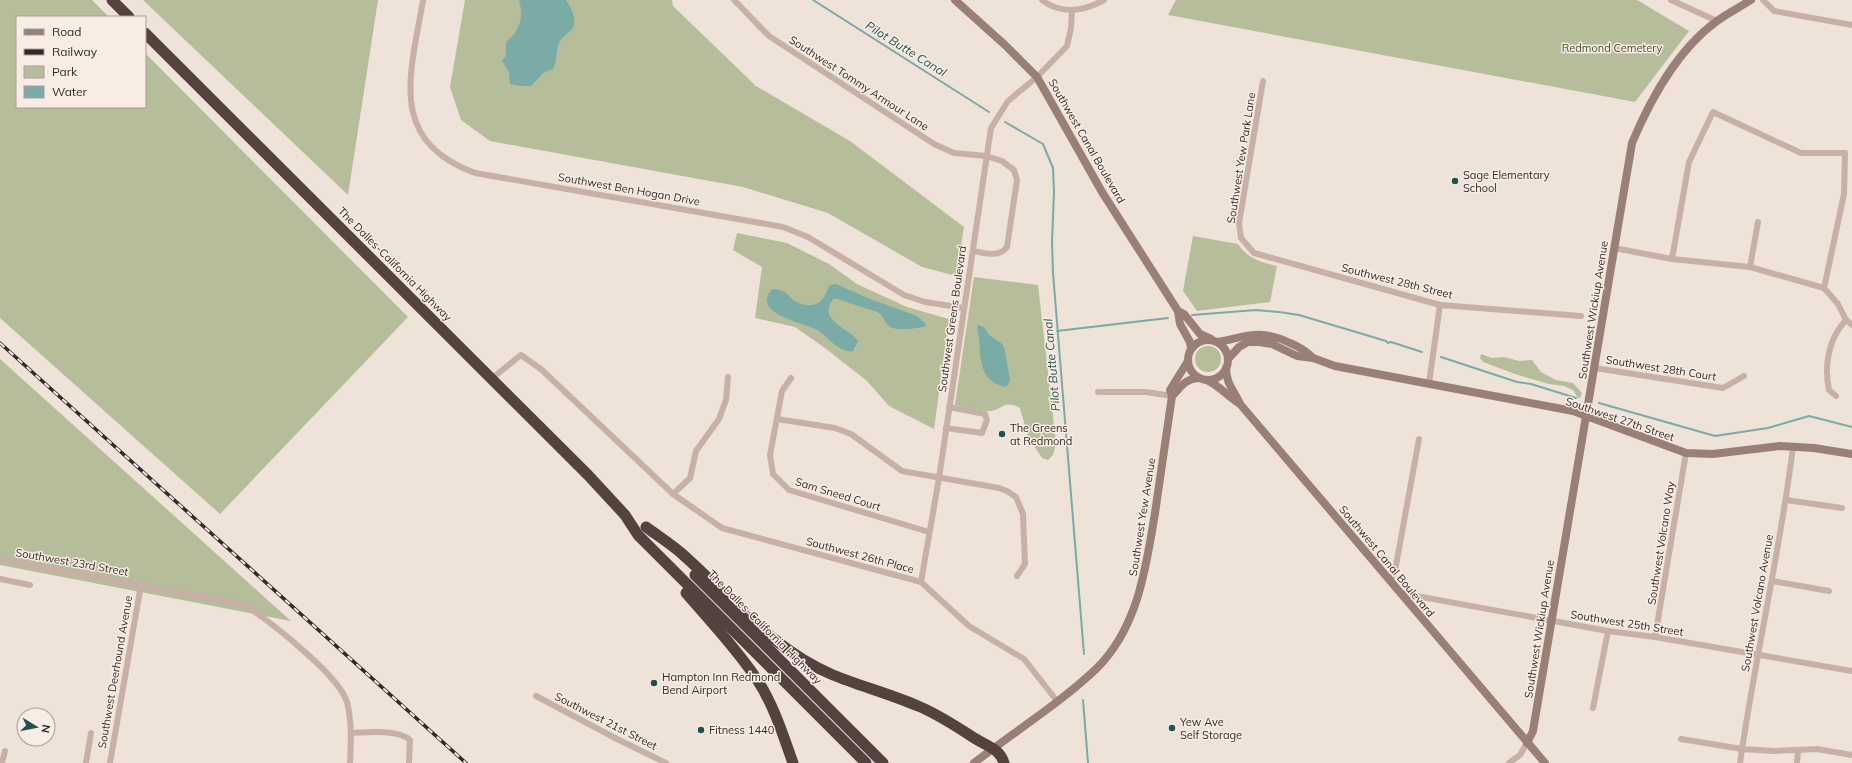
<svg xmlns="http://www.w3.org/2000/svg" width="1852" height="763" font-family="Mulish,sans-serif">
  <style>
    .green { fill: #b6bd9a }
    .water { fill: #7aaba6 }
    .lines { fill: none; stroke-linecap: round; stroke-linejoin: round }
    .stream { stroke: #7aaba6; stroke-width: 2 }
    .street { stroke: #c7b0a6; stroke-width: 6 }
    .secondary { stroke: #9a7f77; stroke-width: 8 }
    .highway { stroke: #54423e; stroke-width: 11 }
    .rail-casing { stroke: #332926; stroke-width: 3.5 }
    .rail { stroke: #f8ece5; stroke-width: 2; stroke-dasharray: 6; stroke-linecap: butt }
    .poi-dot { fill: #1f524e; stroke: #f8ece5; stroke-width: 1.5 }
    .labels { text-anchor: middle; stroke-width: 3; stroke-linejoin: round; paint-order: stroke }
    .park-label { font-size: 11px; fill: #47502c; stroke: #f8ece5 }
    .street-label { font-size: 11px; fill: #332926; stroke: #f8ece5 }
    .poi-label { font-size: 11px; fill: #332926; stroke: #f8ece5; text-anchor: start }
    .water-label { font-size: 12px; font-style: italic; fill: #1f524e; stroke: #f8ece5 }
  </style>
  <rect width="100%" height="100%" fill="#efe2d9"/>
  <g class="green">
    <polygon points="0,0 92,0 109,17 17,17 17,107 145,107 145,53 408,317 220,514 0,318"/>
    <polygon points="143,0 378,0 348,195"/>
    <polygon points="465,0 672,0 673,6 756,86 850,141 964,227 956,276 922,267 828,213 743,187 490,141 461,120 450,87"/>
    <polygon points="1176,0 1637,0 1689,31 1635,102 1168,15"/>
    <polygon points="737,233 787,243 829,264 857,284 907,307 949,319 934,429 889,406 867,381 825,348 795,327 755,318 762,267 733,250"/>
    <path d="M1193 236 1238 244C1247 258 1260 262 1277 266L1270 302 1197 311 1183 291Z"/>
    <path d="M974 277 1038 285 1056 443 1053 455 1048 460 1042 458 1028 437 1020 408C1005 399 1002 410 990 411 982 412 965 407 955 405Z"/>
    <circle cx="1208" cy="359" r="13"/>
    <polygon points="1481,354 1492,358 1504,357 1519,361 1532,360 1541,372 1556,380 1573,383 1582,393 1580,398 1578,398 1573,390 1564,386 1549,384 1518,375 1483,362 1480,358"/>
    <polygon points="0,359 291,621 0,565"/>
  </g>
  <g class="water">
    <path d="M519 0H566C571 8 578 19 572 29 568 34 562 36 559 43 556 52 557 60 553 69L543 73 531 86H520L510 84 509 72 502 61 506 56V42C520 31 524 17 519 0Z"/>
    <path d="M836 284 870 299 917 316 926 324 925 327C914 328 895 333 887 324 883 319 883 315 877 312L834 298C816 321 848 327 858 341L853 351C838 353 829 337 817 330 803 322 750 314 772 289 790 290 787 298 799 303 815 310 826 300 829 285Z"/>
    <path d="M978 325 984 327 989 335 1001 343 1004 347 1010 379 1008 385 1004 387C974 378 983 351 977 328Z"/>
  </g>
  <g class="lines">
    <g class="stream">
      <polyline points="813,0 989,112"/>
      <polyline points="1005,122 1043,144 1053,168 1054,192 1052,242 1053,273 1084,654"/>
      <polyline points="1192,315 1256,310 1279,312 1299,315 1386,341 1388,343 1391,342 1422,352"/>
      <polyline points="1057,331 1168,318"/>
      <polyline points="1441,357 1517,382 1531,384 1576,398"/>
      <polyline points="1599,403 1715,436 1768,428 1809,416 1852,427"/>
      <polyline points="1083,700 1088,763"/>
    </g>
    <g class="street">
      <path d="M423 0C411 73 386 140 475 173L783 227 808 237 904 295 925 302 964 308"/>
      <path d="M734 0 769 36 934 144 954 153 986 156 1002 161 1014 170 1017 180 1007 247C999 258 984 253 973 251"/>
      <path d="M1042 0C1061 15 1084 11 1104 0"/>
      <polyline points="1671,0 1717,21"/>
      <polyline points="1763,0 1774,11 1852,25"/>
      <polyline points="1263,81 1239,223 1241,238 1254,253 1440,305 1581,316"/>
      <polyline points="1614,248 1672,259 1750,267 1824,288 1838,304 1846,320 1852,325"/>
      <polyline points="1672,259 1689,162 1713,112 1801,153 1845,153 1844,194 1824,288"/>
      <polyline points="1750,267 1758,222"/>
      <polyline points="1595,368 1723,388 1744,376"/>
      <polyline points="791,378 782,391 770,455 773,474 789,490 929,532"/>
      <polyline points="491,379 521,355 542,370 673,494 690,478 696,451 719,419 726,400 728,377"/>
      <polyline points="1429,383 1440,305"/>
      <polyline points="1098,392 1146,392 1172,396"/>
      <path d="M1836 396 1829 390C1824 366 1828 339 1846 320"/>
      <polyline points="777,419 835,428 851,434 902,471 999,488 1007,491 1016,497 1023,514 1025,564 1017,576"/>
      <polyline points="946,428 982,433 987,420 985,414 949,407"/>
      <polyline points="673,494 722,528 921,582 969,626 1024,659 1057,701"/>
      <polyline points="1786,500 1842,508"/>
      <path d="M0 559 245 605C269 621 339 675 347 702 352 721 351 743 350 763"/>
      <polyline points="0,579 30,585"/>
      <polyline points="1390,581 1395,571 1419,439"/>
      <polyline points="1772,581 1829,591"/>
      <polyline points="921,582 939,478 991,128 1008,101 1037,77 1067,46 1071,28 1072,11"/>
      <polyline points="1400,593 1608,631 1655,637 1852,671"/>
      <polyline points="1655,637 1686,453"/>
      <polyline points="536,696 617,739 666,763"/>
      <polyline points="1593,708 1608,631"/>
      <path d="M351 733C367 732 398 729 410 740L409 763"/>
      <polyline points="1681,739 1742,749 1774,751 1817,749 1852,755"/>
      <polyline points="2,763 5,751"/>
      <polyline points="86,763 91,733"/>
      <polyline points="110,763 141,585"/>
      <polyline points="1509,763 1520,755 1527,743"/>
      <path d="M1740 763C1755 657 1780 553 1793 447"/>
      <polyline points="1797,763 1798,751"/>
    </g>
    <g class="secondary">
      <polyline points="955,0 1005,45 1037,77 1102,192 1178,311 1180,324 1190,342 1191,348"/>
      <polyline points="1178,311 1184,314 1200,334 1211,339"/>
      <circle cx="1208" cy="360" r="20"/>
      <path d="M1218 342C1248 336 1261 329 1290 343 1300 347 1306 351 1313 358"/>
      <polyline points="1228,359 1239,347 1248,342 1259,342 1272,344 1297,356 1313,358 1335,366 1573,411 1686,453 1713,454 1780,446 1814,448 1852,454"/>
      <path d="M1226 368C1226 384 1234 390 1240 404L1545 763"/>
      <path d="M1207 380C1220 386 1228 397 1240 404"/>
      <path d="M1172 396C1181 387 1185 379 1198 378"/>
      <path d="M1527 743 1533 731 1632 143C1651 98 1677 50 1717 21 1728 13 1740 7 1751 0"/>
      <path d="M974 763C1014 732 1059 704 1096 669 1138 628 1146 568 1155 513 1161 474 1166 435 1172 396L1170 390 1188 361"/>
    </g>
    <g class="highway">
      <polyline points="112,0 129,17"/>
      <polyline points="145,33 588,475 625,515 638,535 866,763"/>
      <path d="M646 527C657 535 669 543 680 552 728 594 772 650 833 675 860 686 890 694 918 706 938 714 957 727 976 739 987 746 1000 749 1004 763"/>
      <polyline points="695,575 883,763"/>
      <path d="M686 593C710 621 737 649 758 681 774 706 783 735 793 763"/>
    </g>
    <g class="rail-casing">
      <polyline id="rail" points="0,343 466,763"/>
    </g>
    <use href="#rail" class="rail"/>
  </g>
  <g class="poi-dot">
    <circle cx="1455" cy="181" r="4"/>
    <circle cx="1002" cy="434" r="4"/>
    <circle cx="654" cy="683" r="4"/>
    <circle cx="1172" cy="728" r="4"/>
    <circle cx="701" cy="730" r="4"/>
  </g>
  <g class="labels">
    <g class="park-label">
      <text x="1612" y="52">Redmond Cemetery</text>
    </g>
    <g class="street-label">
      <text transform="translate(859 83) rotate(33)" y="4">Southwest Tommy Armour Lane</text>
      <text transform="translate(1087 141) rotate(60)" y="4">Southwest Canal Boulevard</text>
      <text transform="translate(1241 158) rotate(-81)" y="4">Southwest Yew Park Lane</text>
      <text transform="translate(629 189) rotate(10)" y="4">Southwest Ben Hogan Drive</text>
      <text transform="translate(395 264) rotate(45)" y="4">The Dalles-California Highway</text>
      <text transform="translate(1397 281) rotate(14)" y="4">Southwest 28th Street</text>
      <text transform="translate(1593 310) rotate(-81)" y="4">Southwest Wickiup Avenue</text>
      <text transform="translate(952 319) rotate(-82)" y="4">Southwest Greens Boulevard</text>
      <text transform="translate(1661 368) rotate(9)" y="4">Southwest 28th Court</text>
      <text transform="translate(1620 419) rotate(19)" y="4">Southwest 27th Street</text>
      <text transform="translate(838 494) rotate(17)" y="4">Sam Sneed Court</text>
      <text transform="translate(1142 517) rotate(-81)" y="4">Southwest Yew Avenue</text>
      <text transform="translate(1661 543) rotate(-81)" y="4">Southwest Volcano Way</text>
      <text transform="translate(860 555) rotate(15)" y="4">Southwest 26th Place</text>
      <text transform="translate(1387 561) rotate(50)" y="4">Southwest Canal Boulevard</text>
      <text transform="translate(72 562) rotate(10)" y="4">Southwest 23rd Street</text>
      <text transform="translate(1757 603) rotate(-80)" y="4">Southwest Volcano Avenue</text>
      <text transform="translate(1627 623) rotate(9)" y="4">Southwest 25th Street</text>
      <text transform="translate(765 627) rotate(45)" y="4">The Dalles-California Highway</text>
      <text transform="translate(1539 629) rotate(-81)" y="4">Southwest Wickiup Avenue</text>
      <text transform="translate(115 672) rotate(-80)" y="4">Southwest Deerhound Avenue</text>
      <text transform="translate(606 721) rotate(27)" y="4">Southwest 21st Street</text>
    </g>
    <g class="poi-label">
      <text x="1463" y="179">Sage Elementary<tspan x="1463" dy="13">School</tspan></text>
      <text x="1010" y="432">The Greens<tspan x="1010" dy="13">at Redmond</tspan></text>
      <text x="662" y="681">Hampton Inn Redmond<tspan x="662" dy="13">Bend Airport</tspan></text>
      <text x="1180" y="726">Yew Ave<tspan x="1180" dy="13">Self Storage</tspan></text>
      <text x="709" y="734">Fitness 1440</text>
    </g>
    <g class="water-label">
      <text transform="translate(906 49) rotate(32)" y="4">Pilot Butte Canal</text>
      <text transform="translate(1052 365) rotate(-95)" y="4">Pilot Butte Canal</text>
    </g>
  </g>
  <rect x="16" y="16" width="130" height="92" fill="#f8ece5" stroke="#a99e99"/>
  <rect x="24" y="29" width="20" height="6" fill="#9a7f77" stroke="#a99e99"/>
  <text x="52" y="36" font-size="12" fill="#332926">Road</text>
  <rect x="24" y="49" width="20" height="6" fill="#332926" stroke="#a99e99"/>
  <text x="52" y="56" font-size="12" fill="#332926">Railway</text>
  <rect x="24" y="66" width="20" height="12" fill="#b6bd9a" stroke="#a99e99"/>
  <text x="52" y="76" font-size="12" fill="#332926">Park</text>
  <rect x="24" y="86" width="20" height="12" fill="#7aaba6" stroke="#a99e99"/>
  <text x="52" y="96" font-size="12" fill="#332926">Water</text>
  <g transform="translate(36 727) rotate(100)"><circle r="19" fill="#f8ece5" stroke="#a99e99"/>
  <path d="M0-3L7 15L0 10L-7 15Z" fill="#1f524e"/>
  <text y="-6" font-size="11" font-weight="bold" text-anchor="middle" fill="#332926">N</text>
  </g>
</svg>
